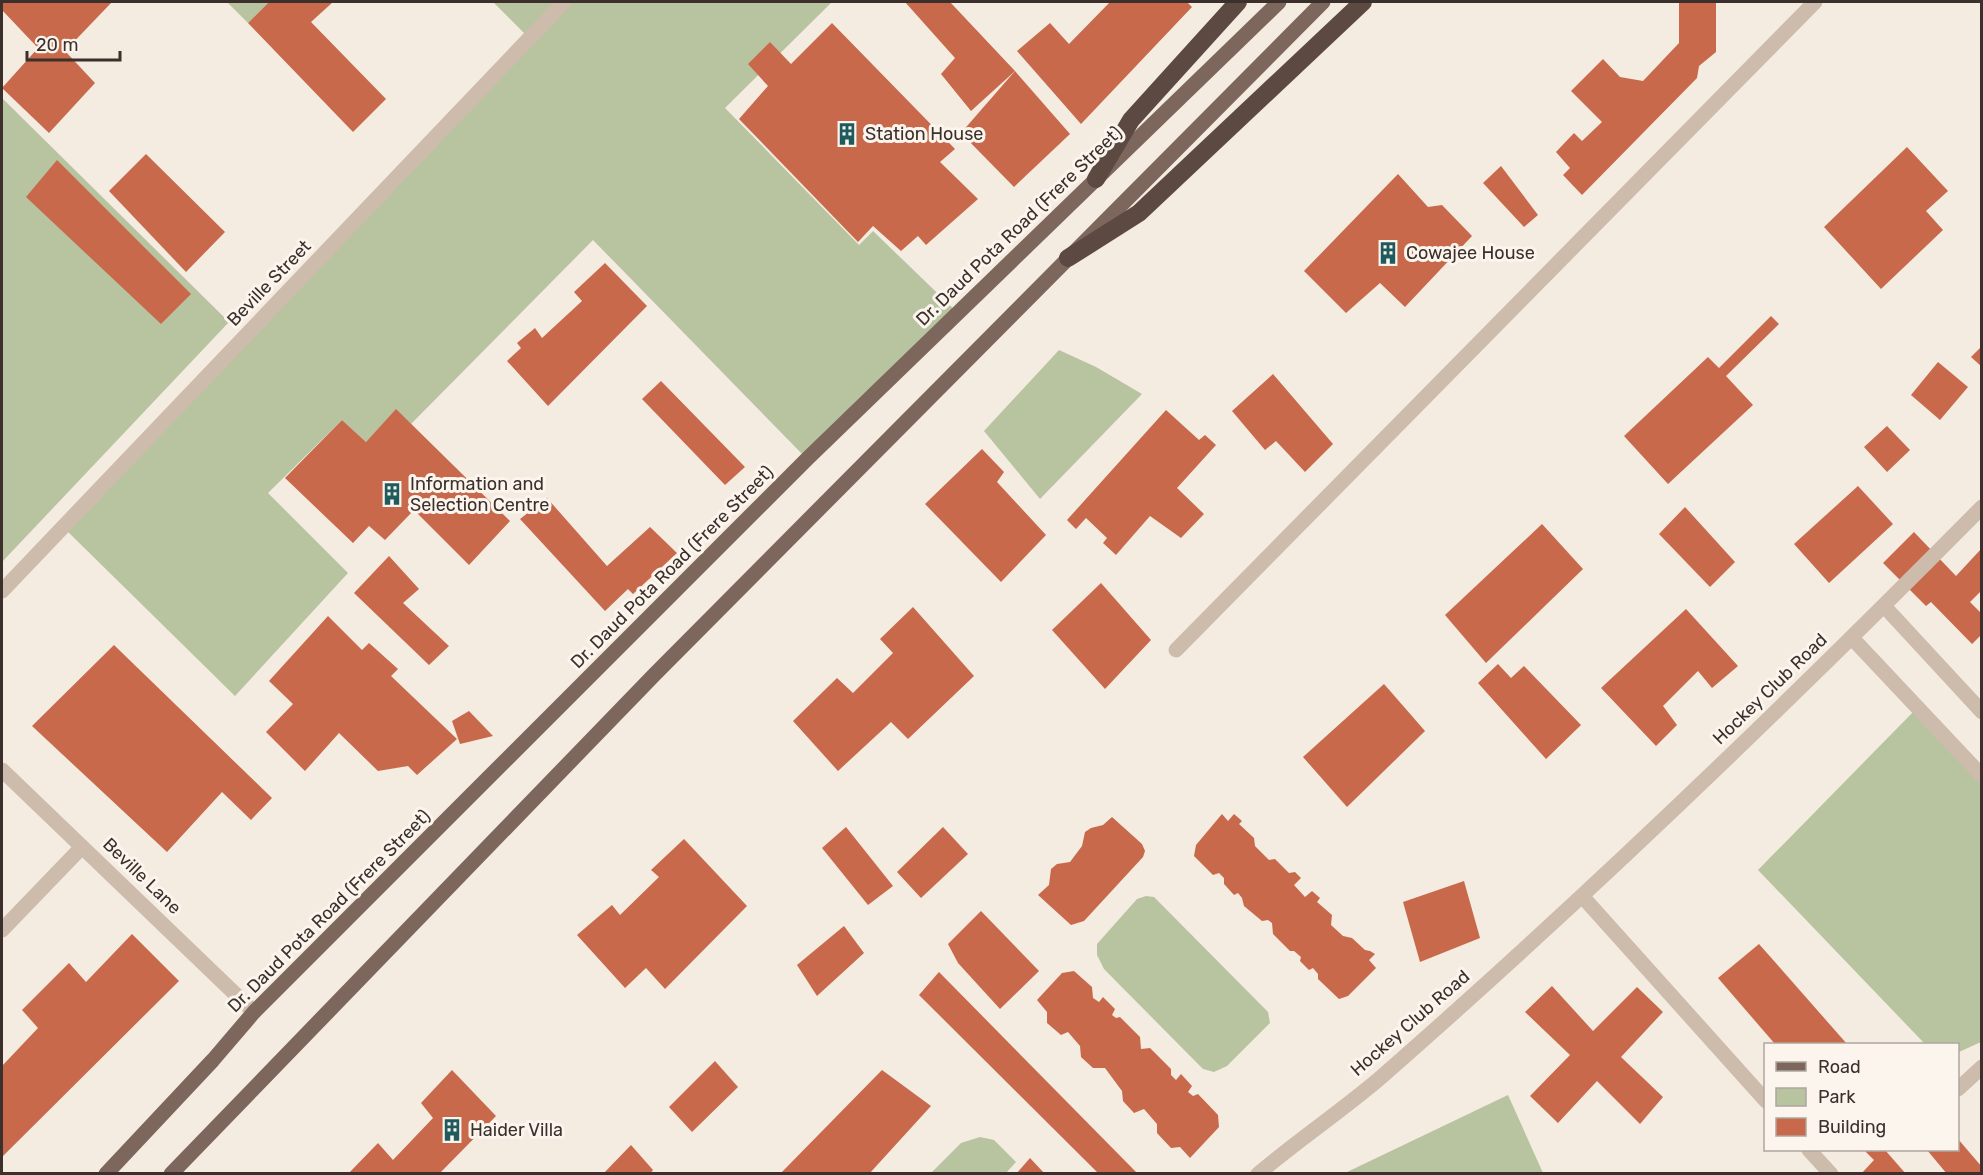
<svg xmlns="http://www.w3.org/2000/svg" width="1983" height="1175" font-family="Rubik,sans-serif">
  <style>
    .green { fill: #b8c4a0 }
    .building { fill: #c8694b }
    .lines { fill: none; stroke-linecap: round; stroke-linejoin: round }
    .minor { stroke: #cdbbac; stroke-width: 15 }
    .major { stroke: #7d675c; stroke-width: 15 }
    .highway { stroke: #5c4a42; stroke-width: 18 }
    .labels { text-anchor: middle; stroke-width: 6; stroke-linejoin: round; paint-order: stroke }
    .poi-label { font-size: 18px; fill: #3b302b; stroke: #fbf5ee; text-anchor: start }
    .street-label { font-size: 18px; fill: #3b302b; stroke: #fbf5ee }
  </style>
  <rect width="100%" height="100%" fill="#f4ebe1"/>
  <g class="green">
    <polygon points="227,2 269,2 248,23"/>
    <polygon points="493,2 832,2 725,108 859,245 873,231 958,313 807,459 593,240 411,424 396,410 366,442 342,420 268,493 348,573 235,696 63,527 529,38"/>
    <polygon points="2,98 229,322 2,562"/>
    <polygon points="1059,350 1096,367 1142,394 1040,499 984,431"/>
    <polygon points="1918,707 1981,776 1981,1042 1959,1052 1958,1052 1958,1044 1925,1044 1758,870"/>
    <polygon points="1146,896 1154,897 1268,1012 1270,1023 1227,1066 1214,1072 1203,1069 1104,969 1097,955 1097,944 1137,899"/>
    <polygon points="1508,1095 1543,1173 1345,1173"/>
    <polygon points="980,1137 994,1140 1016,1162 1006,1173 931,1173 961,1143"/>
  </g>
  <g class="building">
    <polygon points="2,2 112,2 65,51 95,83 49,133 2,88 38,48 2,10"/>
    <polygon points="269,2 333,2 311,22 386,99 353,132 248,23"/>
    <polygon points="905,2 950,2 1015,71 971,111 941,74 955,58"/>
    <polygon points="1110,2 1187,2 1192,7 1081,124 1017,51 1050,23 1069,44"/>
    <polygon points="1679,2 1716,2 1716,52 1699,66 1697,78 1582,195 1563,175 1570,168 1556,152 1574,133 1582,141 1602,122 1571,91 1603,59 1620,77 1643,81 1679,43"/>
    <polygon points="832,23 955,149 940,162 978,199 926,245 918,236 901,251 873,226 858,242 739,119 768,86 748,64 770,42 791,64"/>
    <polygon points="1015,71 1070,134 1014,187 961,133"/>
    <polygon points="1907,147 1948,191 1926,211 1943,230 1881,289 1824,227"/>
    <polygon points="146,154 225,232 186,272 109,191"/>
    <polygon points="57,160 191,294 161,324 26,197"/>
    <polygon points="1501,166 1538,215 1524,227 1483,183"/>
    <polygon points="1398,174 1428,207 1442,205 1472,236 1405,307 1380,283 1346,313 1304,271"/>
    <polygon points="605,263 647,306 548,406 507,361 521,348 517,343 535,328 542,338 582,301 574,292"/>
    <polygon points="1771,316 1779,324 1726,376 1753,405 1668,484 1624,436 1708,357 1719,368"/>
    <polygon points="1982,346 1982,367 1971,357"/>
    <polygon points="1938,362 1968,387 1940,420 1911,395"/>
    <polygon points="1273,374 1333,444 1305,472 1276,441 1265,450 1232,411"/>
    <polygon points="661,381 745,467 725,485 642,399"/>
    <polygon points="396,409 510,521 469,565 414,510 385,540 369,526 353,543 285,478 342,420 366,442"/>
    <polygon points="1166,410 1199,440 1205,435 1216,445 1177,488 1204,514 1181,538 1150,516 1116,555 1103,543 1107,538 1086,518 1076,529 1067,520"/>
    <polygon points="1887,426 1910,450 1887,472 1864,447"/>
    <polygon points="982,449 1004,472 997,482 1046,535 1001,582 925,504"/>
    <polygon points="1858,486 1893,524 1829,583 1794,544"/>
    <polygon points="547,498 607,566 650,527 677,553 633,594 628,589 605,611 520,519"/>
    <polygon points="1685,507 1735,562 1710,587 1659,534"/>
    <polygon points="1542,524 1583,569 1486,663 1445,615"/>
    <polygon points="1914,532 1956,576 1982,548 1982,590 1970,602 1982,614 1982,634 1972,644 1931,602 1926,606 1883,563"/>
    <polygon points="389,556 419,589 403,603 449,646 429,665 354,593"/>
    <polygon points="1101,583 1151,640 1105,689 1052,630"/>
    <polygon points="913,607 974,676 908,739 891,722 838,771 793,721 837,678 853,693 893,653 880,639"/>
    <polygon points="1686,609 1738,666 1712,688 1698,671 1663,706 1677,725 1656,746 1601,688"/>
    <polygon points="328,616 362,650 369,643 398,669 391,676 457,739 417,775 408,766 378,771 339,733 305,771 266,732 293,704 269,681"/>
    <polygon points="114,645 272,798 251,820 222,792 167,852 32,726"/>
    <polygon points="1498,664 1511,678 1524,666 1581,725 1546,759 1478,683"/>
    <polygon points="1384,684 1425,731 1347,807 1303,757"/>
    <polygon points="469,711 493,736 460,744 452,721"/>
    <polygon points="1222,814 1228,821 1234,814 1242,821 1239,824 1254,838 1255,846 1269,860 1275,859 1289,873 1295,872 1301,878 1294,885 1305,897 1312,891 1320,898 1317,902 1332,915 1331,925 1343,936 1352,938 1365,950 1370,951 1375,954 1369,960 1376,968 1348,996 1339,999 1318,979 1318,974 1313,968 1309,970 1300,961 1301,957 1294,951 1290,951 1273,934 1272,923 1268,920 1262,921 1244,906 1242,898 1238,893 1234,895 1224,884 1224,878 1219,873 1213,875 1194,856 1196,845"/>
    <polygon points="1112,817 1142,844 1145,851 1143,857 1084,921 1071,925 1038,895 1049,885 1051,869 1057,864 1070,862 1082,846 1085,832 1091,828 1103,825"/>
    <polygon points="846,827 893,886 868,905 822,848"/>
    <polygon points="943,827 968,854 921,898 897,872"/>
    <polygon points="684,839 747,906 665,989 646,968 625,988 577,935 612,905 620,915 659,877 651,870"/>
    <polygon points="1464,881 1480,938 1420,962 1403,902"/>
    <polygon points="981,911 1039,971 1000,1009 958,963 948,944"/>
    <polygon points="844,926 864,953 817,996 797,965"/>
    <polygon points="132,934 179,981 2,1157 2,1066 38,1028 22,1010 69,963 86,982"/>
    <polygon points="1759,944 1847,1044 1775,1044 1718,978"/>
    <polygon points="1074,971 1092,987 1093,998 1099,1002 1103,997 1115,1009 1112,1015 1116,1018 1120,1017 1140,1037 1141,1049 1150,1048 1171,1069 1171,1075 1176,1080 1181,1074 1192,1086 1188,1092 1193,1096 1198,1094 1218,1115 1219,1127 1190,1158 1180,1147 1171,1148 1157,1133 1157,1124 1144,1109 1134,1113 1123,1101 1122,1091 1105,1068 1093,1068 1081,1057 1080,1046 1068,1032 1061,1035 1047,1023 1047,1012 1037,1000 1062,973"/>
    <polygon points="939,972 1138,1174 1099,1174 919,995"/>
    <polygon points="1552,986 1593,1031 1637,987 1663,1012 1621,1057 1663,1097 1640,1124 1597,1081 1558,1123 1530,1096 1570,1055 1525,1012"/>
    <polygon points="715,1061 738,1087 692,1132 669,1107"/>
    <polygon points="452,1070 496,1116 439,1174 348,1174 378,1143 393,1160 433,1118 421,1103"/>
    <polygon points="882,1070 931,1106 869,1174 780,1174"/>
    <polygon points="1958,1139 1982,1167 1982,1174 1947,1174 1927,1150 1958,1150"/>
    <polygon points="631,1145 653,1170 650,1174 603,1174"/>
    <polygon points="1864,1150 1885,1150 1906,1174 1861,1174 1874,1160"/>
    <polygon points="1030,1158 1045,1174 1016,1174"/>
  </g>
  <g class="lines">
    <g class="minor">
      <polyline points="2,591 564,2"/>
      <polyline points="1884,606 1982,712"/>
      <polyline points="1852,638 1982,776"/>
      <polyline points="1176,650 1815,2"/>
      <polyline points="2,770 254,1012"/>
      <polyline points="1582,896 1766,1101"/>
      <polyline points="2,930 82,847"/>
      <polyline points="1958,1089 1982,1067"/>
      <polyline points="1809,1150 1831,1174"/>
      <path d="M1258 1174C1297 1141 1340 1112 1379 1079 1587 897 1787 704 1982 507"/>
    </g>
    <g class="major">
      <polyline points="106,1174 213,1060 254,1012 807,459 1279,2"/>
      <polyline points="171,1174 655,674 1323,2"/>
    </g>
    <g class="highway">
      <polyline points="1096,179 1131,120 1238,2"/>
      <polyline points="1068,258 1139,213 1363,2"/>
    </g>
  </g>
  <defs>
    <g id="building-bare" transform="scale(1.8)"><path d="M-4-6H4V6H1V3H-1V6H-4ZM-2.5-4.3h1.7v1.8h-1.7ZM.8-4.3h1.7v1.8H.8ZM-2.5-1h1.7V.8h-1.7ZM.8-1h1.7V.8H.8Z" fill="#1f5a5e" stroke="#fbf5ee" stroke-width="2.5" paint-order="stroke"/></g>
  </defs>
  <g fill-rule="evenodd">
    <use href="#building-bare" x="847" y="134"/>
    <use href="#building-bare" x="1388" y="253"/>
    <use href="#building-bare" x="392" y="494"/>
    <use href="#building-bare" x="452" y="1130"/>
  </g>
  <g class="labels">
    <g class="poi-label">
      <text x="865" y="140">Station House</text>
      <text x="1406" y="259">Cowajee House</text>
      <text x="410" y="490">Information and<tspan x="410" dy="21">Selection Centre</tspan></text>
      <text x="470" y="1136">Haider Villa</text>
    </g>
    <g class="street-label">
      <text transform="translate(1019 226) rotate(-44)" y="6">Dr. Daud Pota Road (Frere Street)</text>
      <text transform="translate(269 283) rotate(-46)" y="6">Beville Street</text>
      <text transform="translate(672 567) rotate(-45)" y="6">Dr. Daud Pota Road (Frere Street)</text>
      <text transform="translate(1770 689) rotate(-44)" y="6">Hockey Club Road</text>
      <text transform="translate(142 876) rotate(44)" y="6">Beville Lane</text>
      <text transform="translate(329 911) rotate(-45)" y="6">Dr. Daud Pota Road (Frere Street)</text>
      <text transform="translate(1410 1023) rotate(-41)" y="6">Hockey Club Road</text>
    </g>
  </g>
  <rect width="1983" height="1175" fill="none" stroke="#3b302b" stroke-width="6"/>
  <rect x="1764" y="1043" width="195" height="108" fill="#fbf5ee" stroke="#aea6a0" stroke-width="1.5"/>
  <rect x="1776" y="1062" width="30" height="9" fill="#7d675c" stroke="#aea6a0" stroke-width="1.5"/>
  <text x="1818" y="1073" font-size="18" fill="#3b302b">Road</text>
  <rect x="1776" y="1088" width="30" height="18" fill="#b8c4a0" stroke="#aea6a0" stroke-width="1.5"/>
  <text x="1818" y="1103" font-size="18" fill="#3b302b">Park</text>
  <rect x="1776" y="1118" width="30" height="18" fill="#c8694b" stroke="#aea6a0" stroke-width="1.5"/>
  <text x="1818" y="1133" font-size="18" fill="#3b302b">Building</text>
  <path d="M27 51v9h93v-9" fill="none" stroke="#3b302b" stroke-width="3"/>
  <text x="36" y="51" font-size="18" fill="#3b302b" stroke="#fbf5ee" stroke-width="4.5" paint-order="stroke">20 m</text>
</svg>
